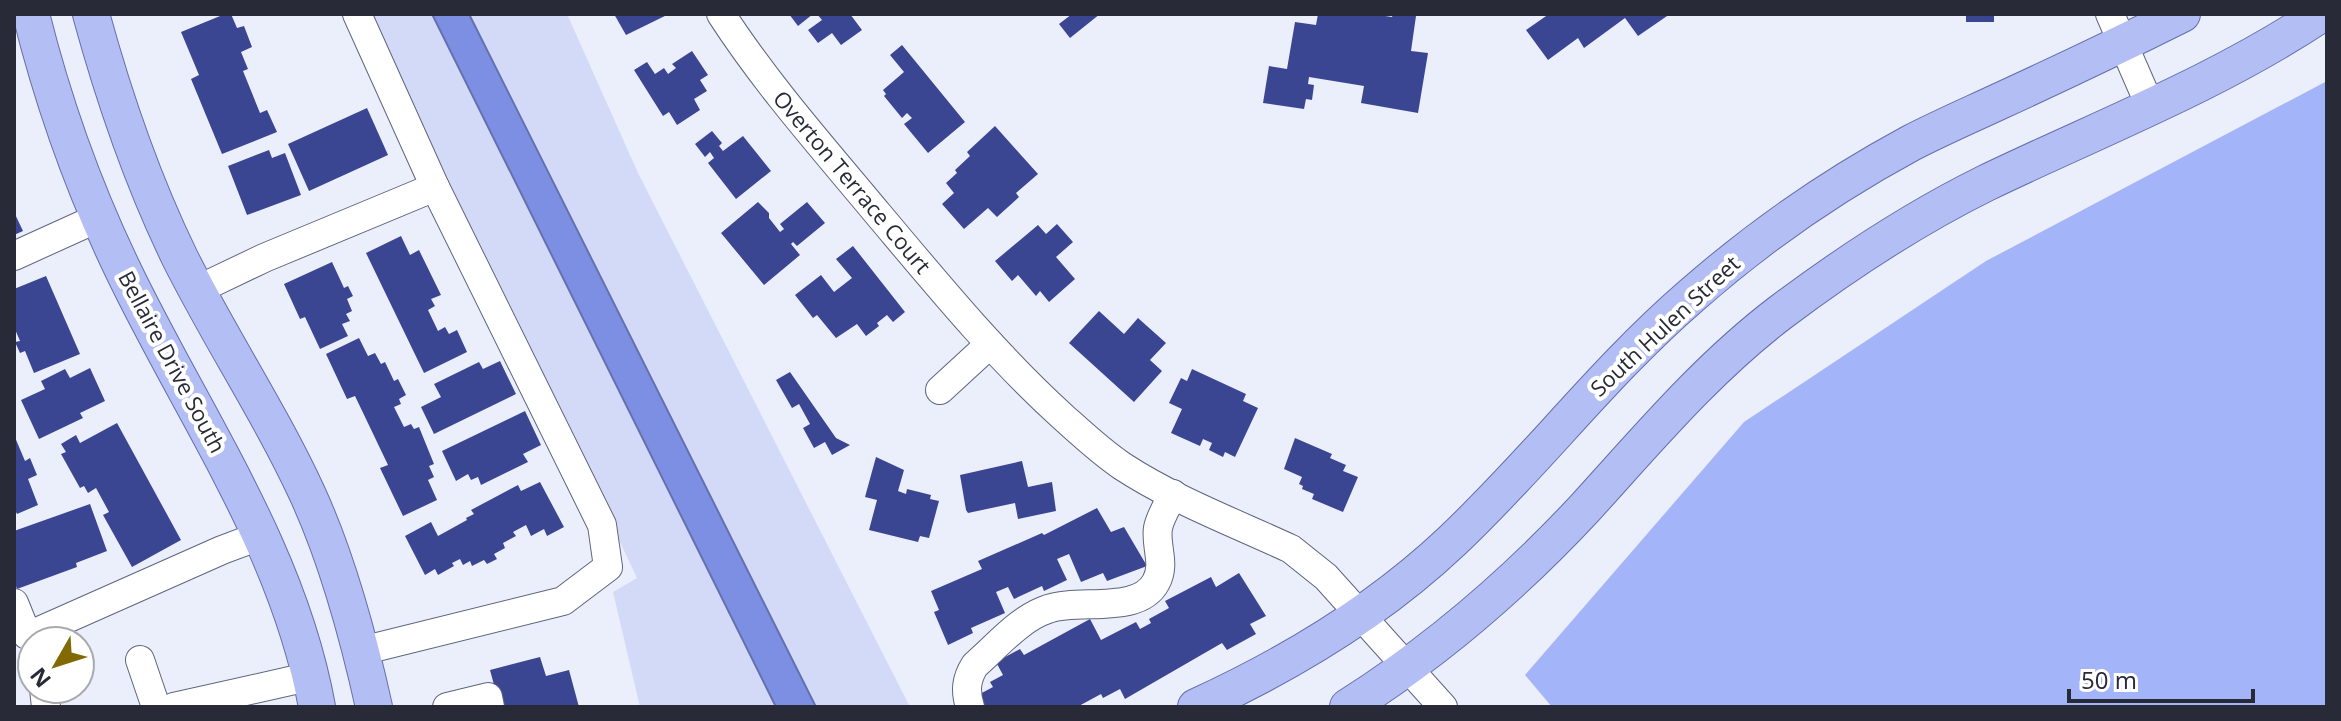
<svg xmlns="http://www.w3.org/2000/svg" width="2341" height="721" font-family="'Open Sans',sans-serif">
  <style>
    .green { fill: #d2daf8 }
    .forest { fill: #a4b4f8 }
    .water { fill: #7d8fe2; stroke: #6471af; stroke-width: 2 }
    .building { fill: #3b4692 }
    .lines { fill: none; stroke-linecap: round; stroke-linejoin: round }
    .minor-casing { stroke: #5e657f; stroke-width: 30 }
    .major-casing { stroke: #626fad; stroke-width: 38 }
    .minor { stroke: #fff; stroke-width: 28 }
    .major { stroke: #b3bef4; stroke-width: 36 }
    .labels { text-anchor: middle; stroke-width: 8; stroke-linejoin: round; paint-order: stroke }
    .street-label { font-size: 22px; fill: #282b37; stroke: #fff }
  </style>
  <rect width="100%" height="100%" fill="#ebeefb"/>
  <polygon class="green" points="370,14 567,14 638,173 910,707 640,707 613,592 637,578"/>
  <polygon class="forest" points="2327,81 2327,707 1552,707 1525,675 1744,422 1986,261"/>
  <polygon class="water" points="432,14 469,14 816,707 776,707"/>
  <g class="building">
    <polygon points="225,14 231,14 237,28 244,26 252,47 241,52 248,69 243,71 260,113 267,110 277,132 222,154 191,79 199,75 181,32"/>
    <polygon points="614,14 669,14 626,35"/>
    <polygon points="789,14 813,14 798,26"/>
    <polygon points="817,14 850,14 862,30 841,45 832,33 818,43 808,30 822,20"/>
    <polygon points="1072,14 1100,14 1070,38 1059,24"/>
    <polygon points="1318,14 1372,14 1392,17 1393,14 1416,16 1411,51 1428,53 1418,113 1361,103 1364,86 1309,77 1308,84 1314,85 1312,100 1306,99 1304,109 1263,103 1269,66 1287,69 1295,22 1316,25"/>
    <polygon points="1549,14 1670,14 1638,36 1625,18 1584,48 1578,38 1548,60 1526,30"/>
    <rect x="1966" y="14" width="28" height="8"/>
    <polygon points="902,45 965,122 928,153 904,124 912,118 907,113 902,118 884,96 886,94 883,90 904,72 890,55"/>
    <polygon points="692,51 708,75 700,80 707,91 694,99 700,110 677,125 669,112 663,116 634,70 647,62 655,74 664,68 668,74 676,68 672,64"/>
    <polygon points="367,108 388,155 309,191 288,144"/>
    <polygon points="995,126 1038,174 1016,193 1019,197 997,217 988,208 964,229 942,204 954,193 946,183 957,173 955,170 970,156 967,152"/>
    <polygon points="712,131 722,143 719,146 723,151 743,136 771,171 736,199 708,163 714,158 710,152 705,157 695,144"/>
    <polygon points="269,150 272,158 285,153 301,195 247,215 228,166"/>
    <polygon points="758,202 769,213 769,218 780,232 784,229 780,224 807,202 825,223 797,246 793,242 791,244 800,255 764,285 721,233"/>
    <polygon points="14,212 23,231 14,235"/>
    <polygon points="1057,224 1073,242 1056,257 1075,279 1049,302 1040,291 1036,296 1018,275 1012,281 995,261 1038,225 1046,234"/>
    <polygon points="401,236 410,255 419,250 441,295 431,299 435,306 428,310 438,331 445,327 449,334 457,330 467,352 424,373 366,253"/>
    <polygon points="853,246 905,312 893,322 887,315 877,323 879,326 866,336 857,324 836,338 817,315 813,318 795,295 821,275 834,292 852,278 836,259"/>
    <polygon points="332,262 344,288 348,286 353,296 347,299 352,311 346,314 350,321 342,324 348,336 320,349 305,317 300,319 284,284"/>
    <polygon points="46,276 80,354 34,373 25,351 20,353 15,342 20,341 14,327 14,289"/>
    <polygon points="1099,311 1124,334 1138,318 1166,343 1150,360 1162,371 1134,402 1069,343"/>
    <polygon points="359,338 368,356 375,353 381,364 385,362 394,381 398,379 406,395 399,399 401,404 394,407 404,427 411,424 414,429 419,427 434,464 429,466 434,477 428,480 437,500 403,516 380,468 388,465 355,396 347,399 326,354"/>
    <polygon points="500,361 516,394 434,434 421,407 441,397 434,384 479,362 483,369"/>
    <polygon points="90,368 105,401 80,413 83,418 39,439 21,400 45,389 41,381 65,369 70,378"/>
    <polygon points="1192,369 1246,394 1243,401 1258,408 1235,457 1225,452 1223,457 1209,450 1212,443 1203,439 1200,446 1171,433 1182,409 1169,403 1181,378 1187,381"/>
    <polygon points="790,372 836,438 850,445 832,455 825,442 814,448 803,428 810,424 799,404 792,408 776,380"/>
    <polygon points="525,411 541,445 523,454 528,462 481,485 478,477 471,480 468,474 456,481 442,451"/>
    <polygon points="117,423 181,540 132,567 103,515 109,512 96,488 88,493 84,486 80,488 61,454 66,452 61,444 76,435 80,443"/>
    <polygon points="14,435 25,461 30,458 37,475 28,479 38,505 17,514 14,508"/>
    <polygon points="1295,438 1332,454 1330,458 1346,465 1343,471 1358,477 1343,512 1312,499 1314,494 1302,489 1303,486 1299,484 1302,477 1284,469"/>
    <polygon points="876,457 904,470 898,491 906,494 907,489 931,495 930,499 939,501 929,538 920,536 918,542 869,530 877,500 865,497"/>
    <polygon points="1022,461 1028,487 1052,482 1056,511 1018,519 1015,503 968,513 966,510 960,475"/>
    <polygon points="540,482 564,527 547,536 544,529 531,536 526,525 513,532 516,536 503,543 505,548 494,554 497,559 487,564 484,560 472,566 470,561 463,565 460,559 452,563 454,566 438,575 435,569 425,575 405,536 431,522 438,536 467,520 466,518 474,514 471,510 518,485 521,491"/>
    <polygon points="90,504 107,551 76,563 77,567 17,589 14,581 14,531"/>
    <polygon points="1097,508 1111,532 1124,527 1147,566 1107,581 1103,573 1081,582 1069,554 1057,559 1067,580 1044,591 1042,586 1014,599 1008,587 996,592 1005,613 971,628 973,633 948,645 934,612 939,610 931,591 982,569 978,561 1042,533 1044,535"/>
    <polygon points="1239,573 1266,616 1250,624 1256,634 1227,650 1222,643 1125,699 1120,689 1103,698 1101,694 1077,707 985,707 978,695 993,687 990,682 1003,675 996,662 1020,649 1024,655 1090,619 1101,640 1136,622 1140,629 1151,623 1149,619 1169,608 1165,601 1211,577 1216,587"/>
    <polygon points="540,657 546,676 569,670 579,707 500,707 490,670"/>
  </g>
  <g class="lines">
    <g class="minor-casing">
      <g id="minor">
        <polyline points="357,14 435,187 602,525 608,567 563,601 361,651"/>
        <path d="M721 14C767 85 824 149 878 214 937 284 994 354 1062 416 1081 433 1100 451 1122 466 1174 500 1235 523 1291 549L1326 577 1443 707"/>
        <polyline points="2110,14 2151,108"/>
        <polyline points="14,256 100,217"/>
        <polyline points="197,290 264,258 435,187"/>
        <polyline points="940,390 990,344"/>
        <polyline points="14,603 27,635"/>
        <polyline points="38,641 37,632 222,550 262,535"/>
        <polyline points="140,660 156,707"/>
        <polyline points="44,689 46,707"/>
        <polyline points="174,707 312,676"/>
        <polyline points="447,707 488,697 490,707"/>
        <path d="M970 707C965 691 966 679 975 665 997 646 1020 618 1048 609 1078 598 1139 615 1156 582 1166 564 1155 546 1158 528 1160 517 1168 505 1173 494"/>
      </g>
    </g>
    <g class="major-casing">
      <g id="major">
        <path d="M31 14C53 102 84 189 123 270 192 414 288 547 317 707"/>
        <path d="M91 14C114 98 142 180 180 258 220 338 270 413 307 493 338 560 358 635 374 707"/>
        <path d="M1196 707C1288 665 1378 611 1452 541 1535 463 1604 371 1691 296 1758 237 1833 185 1911 143 1940 128 1970 115 2000 101 2061 73 2122 44 2182 14"/>
        <path d="M1348 707C1435 652 1513 585 1584 509 1647 440 1706 369 1781 312 1845 264 1913 219 1986 183 2098 129 2216 84 2321 14"/>
      </g>
    </g>
    <use href="#minor" class="minor"/>
    <use href="#major" class="major"/>
  </g>
  <g class="labels">
    <g class="street-label">
      <text transform="translate(852 182) rotate(50)" y="8">Overton Terrace Court</text>
      <text transform="translate(1665 326) rotate(-43)" y="8">South Hulen Street</text>
      <text transform="translate(172 362) rotate(62)" y="8">Bellaire Drive South</text>
    </g>
  </g>
  <rect width="2341" height="721" fill="none" stroke="#282b37" stroke-width="32"/>
  <g transform="translate(56 665) rotate(231)"><circle r="38" fill="#ffffff" stroke="#a9aaaf" stroke-width="2"/>
  <path d="M0-6L14 30L0 20L-14 30Z" fill="#816a03"/>
  <text y="-12" font-size="22" font-weight="bold" text-anchor="middle" fill="#282b37">N</text>
  </g>
  <path d="M2069 689v12h184v-12" fill="none" stroke="#282b37" stroke-width="4"/>
  <text x="2081" y="689" font-size="24" fill="#282b37" stroke="#ffffff" stroke-width="6" paint-order="stroke">50 m</text>
</svg>
